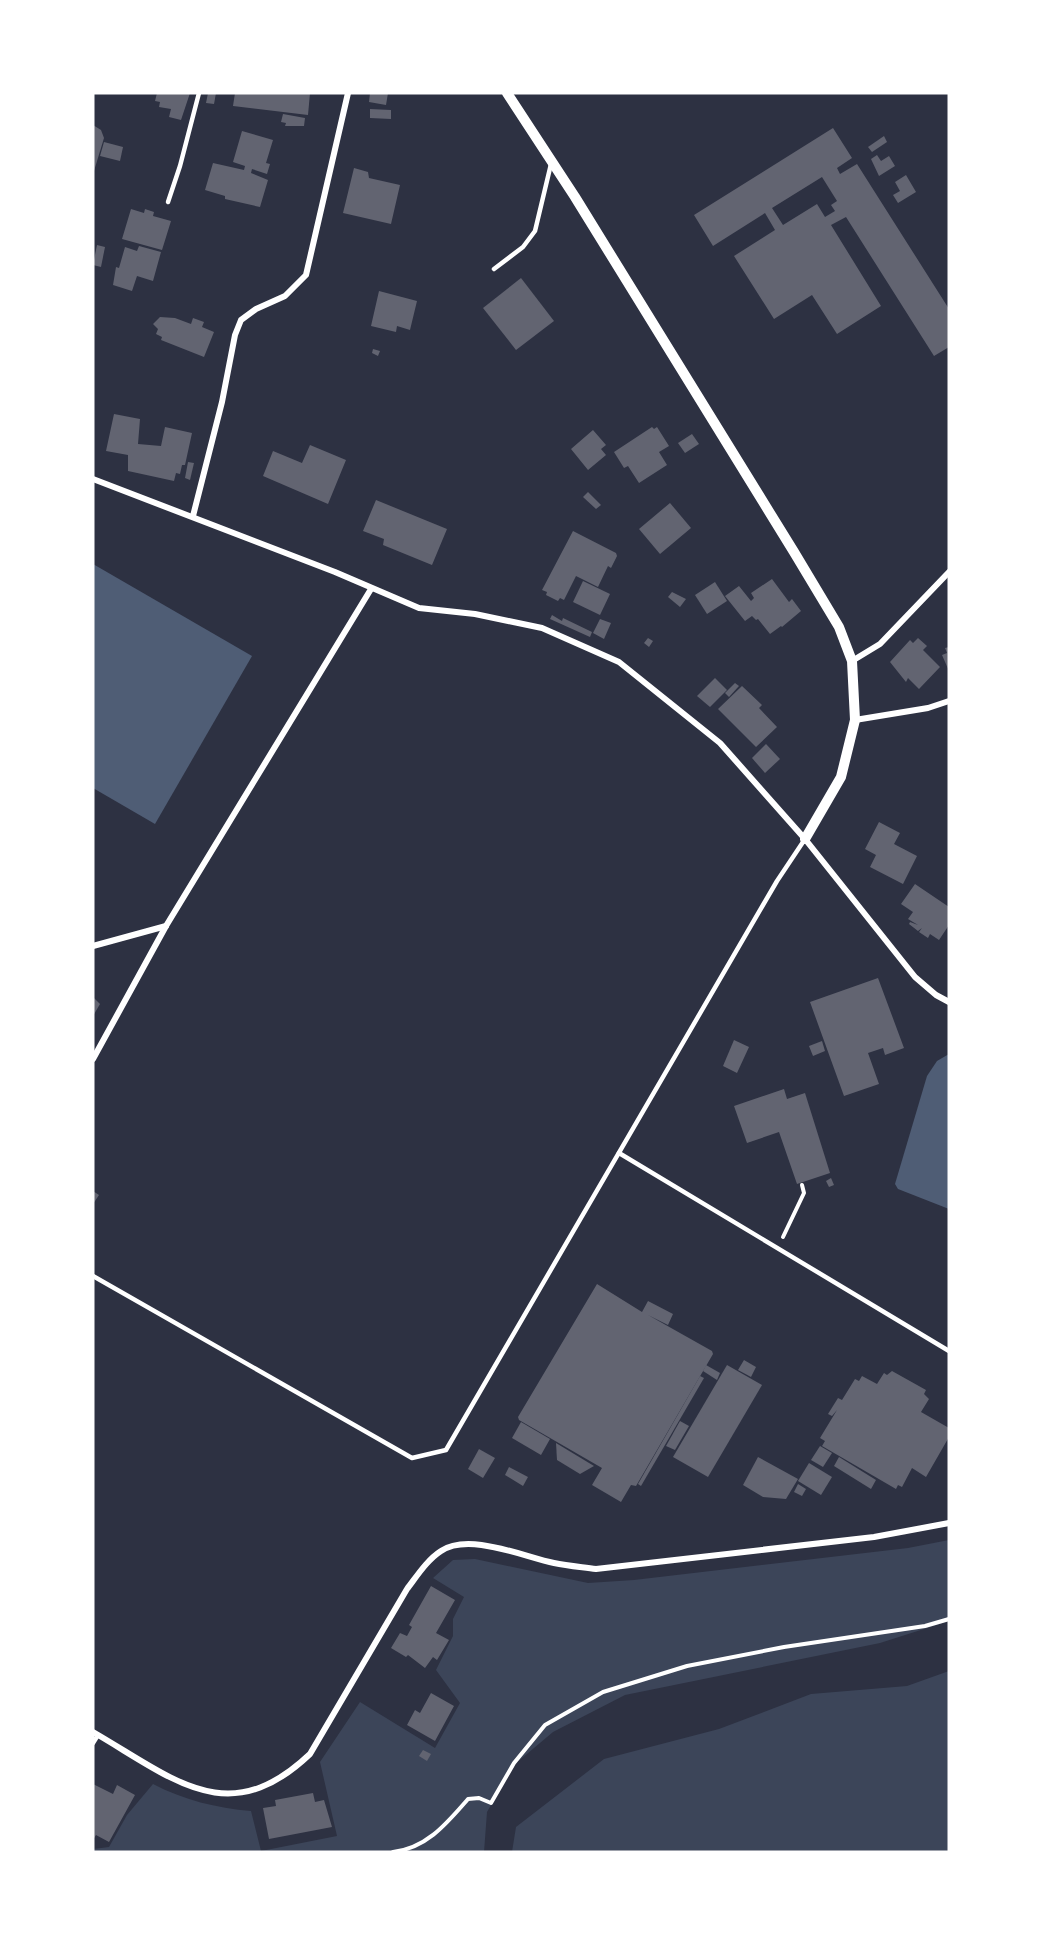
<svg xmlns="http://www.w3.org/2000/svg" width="1042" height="1945" font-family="'DM Sans',sans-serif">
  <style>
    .green { fill: #3c4559 }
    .water { fill: #4f5d75 }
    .building { fill: #626471; fill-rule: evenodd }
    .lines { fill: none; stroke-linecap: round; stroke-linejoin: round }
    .path { stroke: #fff; stroke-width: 4 }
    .service { stroke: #fff; stroke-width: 4.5 }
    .minor { stroke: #fff; stroke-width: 6 }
    .tertiary { stroke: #fff; stroke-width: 10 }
  </style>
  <rect width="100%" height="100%" fill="#2d3142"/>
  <g class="green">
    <path d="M949 1540V1621L880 1643 625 1695 553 1732 515 1764 487 1812 484 1852H93V1849L109 1847 127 1815 153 1784C184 1800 216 1808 251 1811L261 1851 337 1836 320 1762 360 1702 435 1748 460 1703 436 1670 453 1636V1619L464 1597 433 1578 453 1560 475 1559 588 1583 634 1580 908 1548Z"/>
    <polygon points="949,1671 949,1852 512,1852 516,1827 604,1759 719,1729 811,1694 907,1686"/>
  </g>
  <g class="water">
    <polygon points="93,564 252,656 155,824 93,788"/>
    <polygon points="949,1054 949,1209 898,1189 895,1184 927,1076 937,1061"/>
  </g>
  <g class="building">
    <polygon points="157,93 190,93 181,120 169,117 171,109 159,107 160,102 155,101"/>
    <polygon points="208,93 216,93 214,104 206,103"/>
    <polygon points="235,93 310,93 308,115 233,106"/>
    <polygon points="370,93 388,93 386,105 369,102"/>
    <polygon points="370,109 391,110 391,119 370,118"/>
    <polygon points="283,114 305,118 304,126 285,126 286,123 281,122"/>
    <polygon points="93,125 101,130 104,138 94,171"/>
    <path d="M833 128 852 158 837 168 840 174 857 164 949 309V347L934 356 846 217 831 225 881 306 837 334 812 295 774 319 734 256 775 230 765 213 713 246 694 215ZM822 177 837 201 831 205 835 211 825 217 817 204 783 225 772 208Z"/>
    <polygon points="242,131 273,140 266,163 270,164 267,174 252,169 251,173 268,180 260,207 225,199 225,196 205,190 213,163 244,170 245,166 233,162"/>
    <polygon points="884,136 887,142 872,152 868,147"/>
    <polygon points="104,142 123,147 120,161 100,156"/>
    <polygon points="877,155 881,161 889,156 895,166 879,176 871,159"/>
    <polygon points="354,168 368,172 369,178 400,185 391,224 343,213"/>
    <polygon points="906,175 916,192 898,203 893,195 900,191 895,182"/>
    <polygon points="131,209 144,213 145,209 154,212 153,216 171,221 162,250 122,239"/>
    <polygon points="97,245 105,247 101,267 93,265"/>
    <polygon points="139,246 161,252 153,281 137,276 132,291 113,285 116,267 119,268 125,247 137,251"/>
    <polygon points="521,278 554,321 516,350 483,308"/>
    <polygon points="379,291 417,301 410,330 397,326 396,332 371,326"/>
    <polygon points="160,317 175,318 191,324 193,318 204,322 202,327 214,332 204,357 161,340 162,337 156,334 158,329 153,324"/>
    <polygon points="373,349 380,351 378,356 372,353"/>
    <polygon points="114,414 140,419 138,444 161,446 165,427 192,433 185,465 182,465 180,474 176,473 174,481 128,471 128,455 106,451"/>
    <polygon points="652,427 654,429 657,427 669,446 659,452 667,465 639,483 628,466 624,468 614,452"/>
    <polygon points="593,430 606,445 601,449 606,455 588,470 571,449"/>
    <polygon points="692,434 699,444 685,453 678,443"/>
    <polygon points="310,445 346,460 328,504 263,476 273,451 302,463"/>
    <polygon points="188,462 194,463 190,480 185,478"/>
    <polygon points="588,492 601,505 596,509 583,497"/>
    <polygon points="376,500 447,529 432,565 383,545 384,539 363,531"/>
    <polygon points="670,503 691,528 660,554 639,529"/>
    <polygon points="573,531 616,553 617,556 611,568 608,566 598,587 576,576 564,600 560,598 558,601 546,595 547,592 542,590"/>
    <polygon points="772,579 789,602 792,599 801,611 782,627 781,626 770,634 758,619 756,620 752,616 745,621 725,596 739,586 751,601 754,598 751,593"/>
    <polygon points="583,581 610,594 600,615 573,602"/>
    <polygon points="715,582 727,601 707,614 695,595"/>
    <polygon points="672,592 686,599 680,607 668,597"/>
    <polygon points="552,615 562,621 563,618 592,632 590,637 550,619"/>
    <polygon points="600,619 611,623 604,639 593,633"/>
    <polygon points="648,638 653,641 649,647 644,643"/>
    <polygon points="918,638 927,646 923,650 940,667 919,689 908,678 906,682 890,662 910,640 913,643"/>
    <polygon points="949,647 949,671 942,655 947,653 945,648"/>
    <polygon points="715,678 727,690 710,707 697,696"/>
    <polygon points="735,683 739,686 729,697 725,693"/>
    <polygon points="742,686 762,705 759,708 777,727 756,747 718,709"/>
    <polygon points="766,744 780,759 765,773 752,758"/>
    <polygon points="879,822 900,833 894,844 917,856 903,884 870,867 876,855 865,849"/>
    <polygon points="915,884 949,907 949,925 939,940 930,934 928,938 919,932 922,928 918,931 909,924 910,922 918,925 908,919 913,912 901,904"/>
    <polygon points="878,978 904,1048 885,1055 883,1048 868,1053 879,1084 844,1096 810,1002"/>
    <polygon points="93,997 100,1004 93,1016"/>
    <polygon points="734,1040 749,1047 737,1073 723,1066"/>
    <polygon points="822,1041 825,1051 813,1056 809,1046"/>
    <polygon points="784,1089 787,1099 805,1093 830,1173 797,1184 779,1132 747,1143 734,1106"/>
    <polygon points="831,1178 834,1185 829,1187 826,1181"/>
    <polygon points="93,1191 99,1195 93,1204"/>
    <polygon points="597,1284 642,1312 648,1301 673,1314 668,1325 648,1315 712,1351 713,1354 636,1486 631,1485 621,1502 592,1485 602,1468 519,1420 518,1417"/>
    <polygon points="744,1360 756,1367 751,1377 738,1370"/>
    <polygon points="706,1365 720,1373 717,1380 703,1371"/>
    <polygon points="727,1365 762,1385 708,1477 673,1457"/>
    <polygon points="892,1371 926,1390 924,1394 929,1399 921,1412 949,1428 949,1437 926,1477 912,1468 902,1487 898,1485 896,1489 822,1446 825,1441 820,1438 837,1410 832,1416 828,1414 838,1398 842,1400 855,1379 859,1381 862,1376 877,1384 884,1373 887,1375"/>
    <polygon points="700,1376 704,1378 641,1486 638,1484"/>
    <polygon points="680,1421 689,1426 675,1450 666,1446"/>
    <polygon points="521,1422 550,1439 541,1455 512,1438"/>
    <polygon points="556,1443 594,1466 580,1474 557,1460"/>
    <polygon points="820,1446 832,1453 823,1467 811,1460"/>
    <polygon points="479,1449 495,1458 483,1478 468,1469"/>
    <polygon points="758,1457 798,1479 786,1499 763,1497 743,1485"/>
    <polygon points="839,1457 876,1480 871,1489 834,1466"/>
    <polygon points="809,1463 832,1477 821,1495 798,1481"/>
    <polygon points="509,1467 528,1477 523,1486 505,1475"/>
    <polygon points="798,1484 806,1489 802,1496 794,1492"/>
    <polygon points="431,1586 455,1600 436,1633 449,1640 437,1660 433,1657 425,1668 408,1655 406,1657 391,1648 400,1633 407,1636 412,1627 409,1625"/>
    <polygon points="431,1693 454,1706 435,1741 407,1725 415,1710 420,1713"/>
    <polygon points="423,1750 431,1754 427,1761 419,1756"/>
    <polygon points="93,1784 113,1794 117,1785 135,1795 109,1842 96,1835 93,1840"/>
    <polygon points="313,1793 315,1802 324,1800 332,1827 269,1839 263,1808 276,1806 275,1800"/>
  </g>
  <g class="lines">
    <g class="path">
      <polyline points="783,1237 804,1193 802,1185"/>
      <path d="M393 1852C427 1848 447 1823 468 1799L479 1798 491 1803 514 1763 545 1725 603 1692 687 1666 784 1647 925 1626 949 1619"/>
    </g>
    <g class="service">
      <polyline points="168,202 180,166 199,93"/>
      <polyline points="494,269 523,247 535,231 551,164"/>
      <polyline points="619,1153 949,1351"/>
      <polyline points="93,1276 412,1458 446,1450 777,881 805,839"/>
      <polyline points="93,1743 98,1735"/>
    </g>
    <g class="minor">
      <polyline points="93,479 335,572 419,608 475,614 542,628 619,662 720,743 805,839 915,977 936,995 949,1002"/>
      <polyline points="193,516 222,402 235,335 241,320 256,309 285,296 306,275 348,93"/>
      <polyline points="852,661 880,644 949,572"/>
      <polyline points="855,720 928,708 949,701"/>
      <polyline points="93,946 166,926"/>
      <polyline points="93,1059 166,926 371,589"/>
      <path d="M93 1732C173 1778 228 1832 310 1754L407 1589C417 1576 427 1560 441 1551 469 1532 524 1557 554 1563 568 1566 582 1567 596 1569L874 1537 949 1523"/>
    </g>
    <polyline class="tertiary" points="507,93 575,197 794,552 839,627 852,661 855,720 841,777 805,839"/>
  </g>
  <rect width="1042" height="1945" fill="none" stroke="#ffffff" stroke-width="189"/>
</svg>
